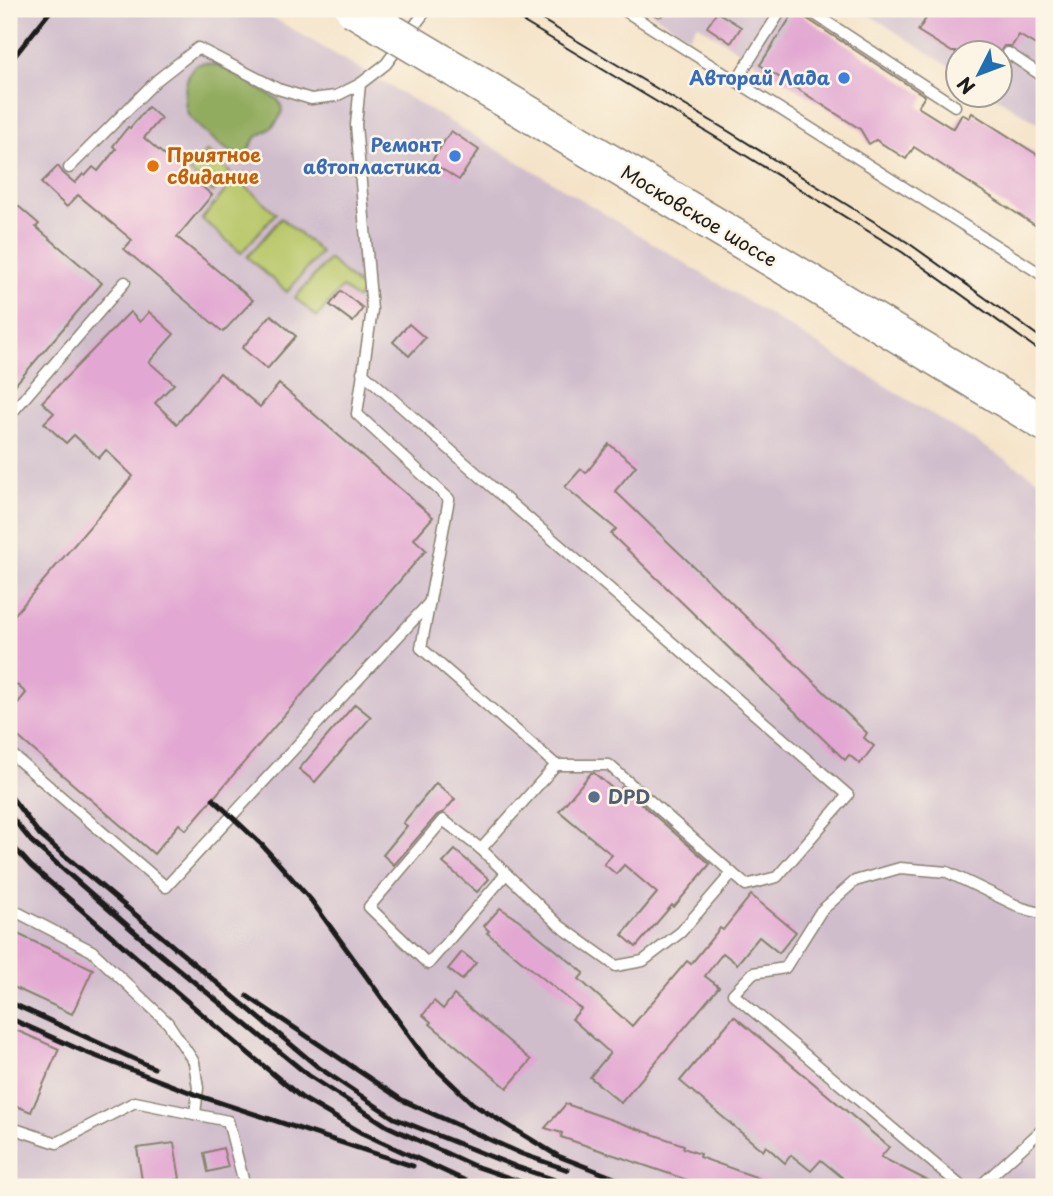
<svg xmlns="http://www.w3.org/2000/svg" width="1053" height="1196" font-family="'Playpen Sans',sans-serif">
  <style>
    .industrial { fill: #d0bdcc }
    .green { fill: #b9c86a; stroke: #6a7243; stroke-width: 2 }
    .forest { fill: #92ac5e; stroke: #57643d; stroke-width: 2 }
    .building { fill: #e2a7d2 }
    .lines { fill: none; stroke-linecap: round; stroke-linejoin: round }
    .lane-casing { stroke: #888072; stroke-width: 13 }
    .primary-casing { stroke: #888072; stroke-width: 38 }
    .lane { stroke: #fff; stroke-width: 10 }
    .primary { stroke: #fff; stroke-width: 35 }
    .tram { stroke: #1c1c1c; stroke-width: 2 }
    .rail { stroke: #1c1c1c; stroke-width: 5 }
    .primary-bridge-casing { stroke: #888072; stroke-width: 38; stroke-linecap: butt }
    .primary-bridge { stroke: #fff; stroke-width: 35 }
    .shop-dot { fill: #3f7fe0; stroke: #fcf5e5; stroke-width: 2.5 }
    .food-dot { fill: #e8710a; stroke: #fcf5e5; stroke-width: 2.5 }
    .service-dot { fill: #5c6f8a; stroke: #fcf5e5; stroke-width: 2.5 }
    .labels { text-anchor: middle; stroke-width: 5; stroke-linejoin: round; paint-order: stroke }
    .shop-label { font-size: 19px; font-weight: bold; fill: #366cbe; stroke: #fcf5e5; text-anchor: end }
    .food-label { font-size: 19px; font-weight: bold; fill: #c56008; stroke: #fcf5e5; text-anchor: start }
    .street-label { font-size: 19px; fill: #1c1c1c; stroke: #fcf5e5 }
    .service-label { font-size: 19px; font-weight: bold; fill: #4e5e75; stroke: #fcf5e5; text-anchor: start }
  </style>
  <rect width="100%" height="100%" fill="#fcf5e5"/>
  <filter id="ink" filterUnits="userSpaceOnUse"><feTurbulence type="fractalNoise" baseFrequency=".0143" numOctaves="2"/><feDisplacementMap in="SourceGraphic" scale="14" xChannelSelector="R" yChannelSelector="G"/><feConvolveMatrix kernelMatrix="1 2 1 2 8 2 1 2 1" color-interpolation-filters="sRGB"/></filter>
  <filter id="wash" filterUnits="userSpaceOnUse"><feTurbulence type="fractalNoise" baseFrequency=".00686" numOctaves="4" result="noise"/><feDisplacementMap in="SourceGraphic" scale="28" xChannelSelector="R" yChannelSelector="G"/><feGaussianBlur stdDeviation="1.57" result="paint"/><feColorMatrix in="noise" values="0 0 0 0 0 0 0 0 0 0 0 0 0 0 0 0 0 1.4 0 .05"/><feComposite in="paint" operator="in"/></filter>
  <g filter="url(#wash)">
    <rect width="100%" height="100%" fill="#f4e3c7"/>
    <g class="industrial">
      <polygon points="9,9 258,9 546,178 1044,483 1044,1187 9,1187"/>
      <polygon points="646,9 797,9 760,65 697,24 689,37"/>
      <polygon points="860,9 1044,9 1044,127 993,95 1000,94 1000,52 958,52 958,72"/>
    </g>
    <g class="green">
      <polygon points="207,151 230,172 213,192 189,171"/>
      <polygon points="236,178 276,213 241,253 202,219"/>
      <polygon points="281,218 321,252 287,292 247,257"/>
      <polygon points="329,259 364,291 357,299 342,287 317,317 295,298"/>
    </g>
    <path class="forest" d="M206 63 219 66 277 99C286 109 281 118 272 127 267 132 259 134 255 139 250 144 249 155 242 156 232 158 196 125 190 117 182 106 184 74 195 66 199 63 202 63 206 63Z"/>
    <g id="blocks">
      <g class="building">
        <polygon points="796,9 799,9 803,16 925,96 918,107 950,127 954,128 962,114 969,118 972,113 1044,159 1044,231 914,147 906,159 876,140 869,144 860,129 760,65"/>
        <polygon points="932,9 1044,9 1044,50 1019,35 1012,46 1004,46 1000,52 952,52 918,31"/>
        <polygon points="717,12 741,27 731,43 707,27"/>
        <polygon points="148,107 161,118 144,138 212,195 177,237 253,300 223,332 124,249 132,240 78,195 67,207 41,183 58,166 63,173 75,183 83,174 85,176 93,167 98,171 116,149 113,146 128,127 130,128"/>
        <polygon points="451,131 479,150 459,180 431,162"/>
        <polygon points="17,205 39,224 36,227 102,283 9,392 9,217"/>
        <polygon points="341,291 363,308 353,322 330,305"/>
        <polygon points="130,312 140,322 149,312 174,334 149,362 174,384 155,403 177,424 220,373 260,407 279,384 433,517 414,539 426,550 186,830 179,824 154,854 9,729 9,714 26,693 9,678 9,621 133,476 106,450 99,458 74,435 66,443 44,423 54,413 42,402"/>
        <polygon points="271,315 296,336 267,369 242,348"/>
        <polygon points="409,324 425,338 409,356 393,342"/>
        <polygon points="609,444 636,466 615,491 867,733 864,738 874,746 860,764 849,755 845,760 611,534 616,529 565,487 581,469 586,473"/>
        <polygon points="355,704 371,717 315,782 299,769"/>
        <polygon points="591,773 594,773 618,793 622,787 710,864 674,907 672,905 636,947 622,935 657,893 624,865 616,874 604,864 612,855 559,811"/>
        <polygon points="436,783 455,799 444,812 437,815 394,865 383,855 407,826 403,823"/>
        <polygon points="455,850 489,879 477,892 443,863"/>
        <polygon points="751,895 796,932 779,953 759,937 737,964 723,953 705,976 719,987 621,1103 590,1077 610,1053 572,1019 581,1009 487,933 489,931 484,926 500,908 519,920 584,973 579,979 632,1026 687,961 691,964 720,928 723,930"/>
        <polygon points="9,930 93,969 72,1014 9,985"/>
        <polygon points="462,952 476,963 462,980 448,969"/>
        <polygon points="454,995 531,1060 507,1088 430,1024 431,1022 423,1015 434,1001 443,1009"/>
        <polygon points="734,1016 889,1147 881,1157 940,1187 854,1187 821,1160 811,1171 791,1155 785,1163 766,1146 763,1151 680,1081"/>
        <polygon points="9,1027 59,1049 31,1112 9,1103"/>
        <polygon points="566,1104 684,1145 683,1148 700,1154 699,1157 778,1185 778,1187 708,1187 561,1137 562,1133 545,1128"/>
        <polygon points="174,1143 180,1179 143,1187 137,1148"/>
        <polygon points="223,1148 228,1167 208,1172 204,1153"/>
      </g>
    </g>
  </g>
  <g filter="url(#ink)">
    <use href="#blocks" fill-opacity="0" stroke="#888072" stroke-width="2"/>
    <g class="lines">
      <g class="lane-casing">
        <g id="lane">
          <polyline points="427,9 386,64 360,84 356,125 372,310 357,414 449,499 421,648 556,765 609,765 732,873 681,932 643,961 616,966 560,926 481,849 556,765"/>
          <polyline points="622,9 1044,276"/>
          <polyline points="807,9 955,106"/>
          <polyline points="659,11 661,9"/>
          <polyline points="1008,53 1044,77"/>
          <polyline points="736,81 782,9"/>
          <polyline points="69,168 157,80 198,48 278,89 311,99 336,96 360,84"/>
          <polyline points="362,372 491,486 848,795 777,877 746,885 732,873"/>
          <polyline points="9,416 125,282"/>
          <polyline points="9,752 166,887 430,602"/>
          <polyline points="481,849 443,820 369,907 428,964 506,874"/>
          <polyline points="9,908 92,951 168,1023 194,1062 198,1088 195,1114"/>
          <polyline points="9,1127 57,1143 135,1102 228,1121 245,1187"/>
          <polyline points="962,1187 733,994 753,973 785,968 821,911 855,881 900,868 947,872 1022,908 1044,914"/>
          <polyline points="979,1187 1044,1128"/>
        </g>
      </g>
      <g class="primary-casing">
        <polyline id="primary" points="767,256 1044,423"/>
      </g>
      <use href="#lane" class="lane"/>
      <use href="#primary" class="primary"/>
      <g class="tram">
        <polyline points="502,9 722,141 902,252 1044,354"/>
        <polyline points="524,9 728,131 907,242 1044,340"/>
      </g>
      <g class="rail">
        <polyline points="9,63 52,9"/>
        <polyline points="9,794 40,835 318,1067 394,1118 517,1167 576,1187"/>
        <polyline points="213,799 262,845 311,900 426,1059 473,1104 558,1156 617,1179 643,1187"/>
        <polyline points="9,814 31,841 161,955 308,1075 387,1126 472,1165 536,1187"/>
        <polyline points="9,842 31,866 211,1022 302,1098 362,1133 479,1187"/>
        <polyline points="247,996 402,1100 522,1154 568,1170"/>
        <polyline points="9,1002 154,1068"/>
        <polyline points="9,1018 85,1052 197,1095 413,1166"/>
      </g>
      <g class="primary-bridge-casing">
        <polyline id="primary-bridge" points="353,9 767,256"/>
      </g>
      <use href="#primary-bridge" class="primary-bridge"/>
    </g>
  </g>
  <g class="shop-dot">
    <circle cx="844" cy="78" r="7"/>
    <circle cx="455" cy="156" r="7"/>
  </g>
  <circle class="food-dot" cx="153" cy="166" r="7"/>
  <circle class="service-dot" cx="594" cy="797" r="7"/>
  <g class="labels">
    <g class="shop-label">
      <text x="830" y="85">Авторай Лада</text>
      <text x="441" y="152">Ремонт<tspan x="441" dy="22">автопластика</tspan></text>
    </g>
    <g class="food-label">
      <text x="167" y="162">Приятное<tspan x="167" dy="22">свидание</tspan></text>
    </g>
    <g class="street-label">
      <text transform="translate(699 216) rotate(31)" y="7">Московское шоссе</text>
    </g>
    <g class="service-label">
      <text x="608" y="804">DPD</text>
    </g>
  </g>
  <rect width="1053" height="1196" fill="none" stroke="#fcf5e5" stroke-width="35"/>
  <g transform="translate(979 74) rotate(228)"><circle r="33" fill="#fcf5e5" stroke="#a29e95" stroke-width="2"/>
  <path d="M0-5L12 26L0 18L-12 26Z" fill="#1f6fb2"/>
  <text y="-10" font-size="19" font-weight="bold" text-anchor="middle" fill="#1c1c1c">N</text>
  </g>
</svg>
